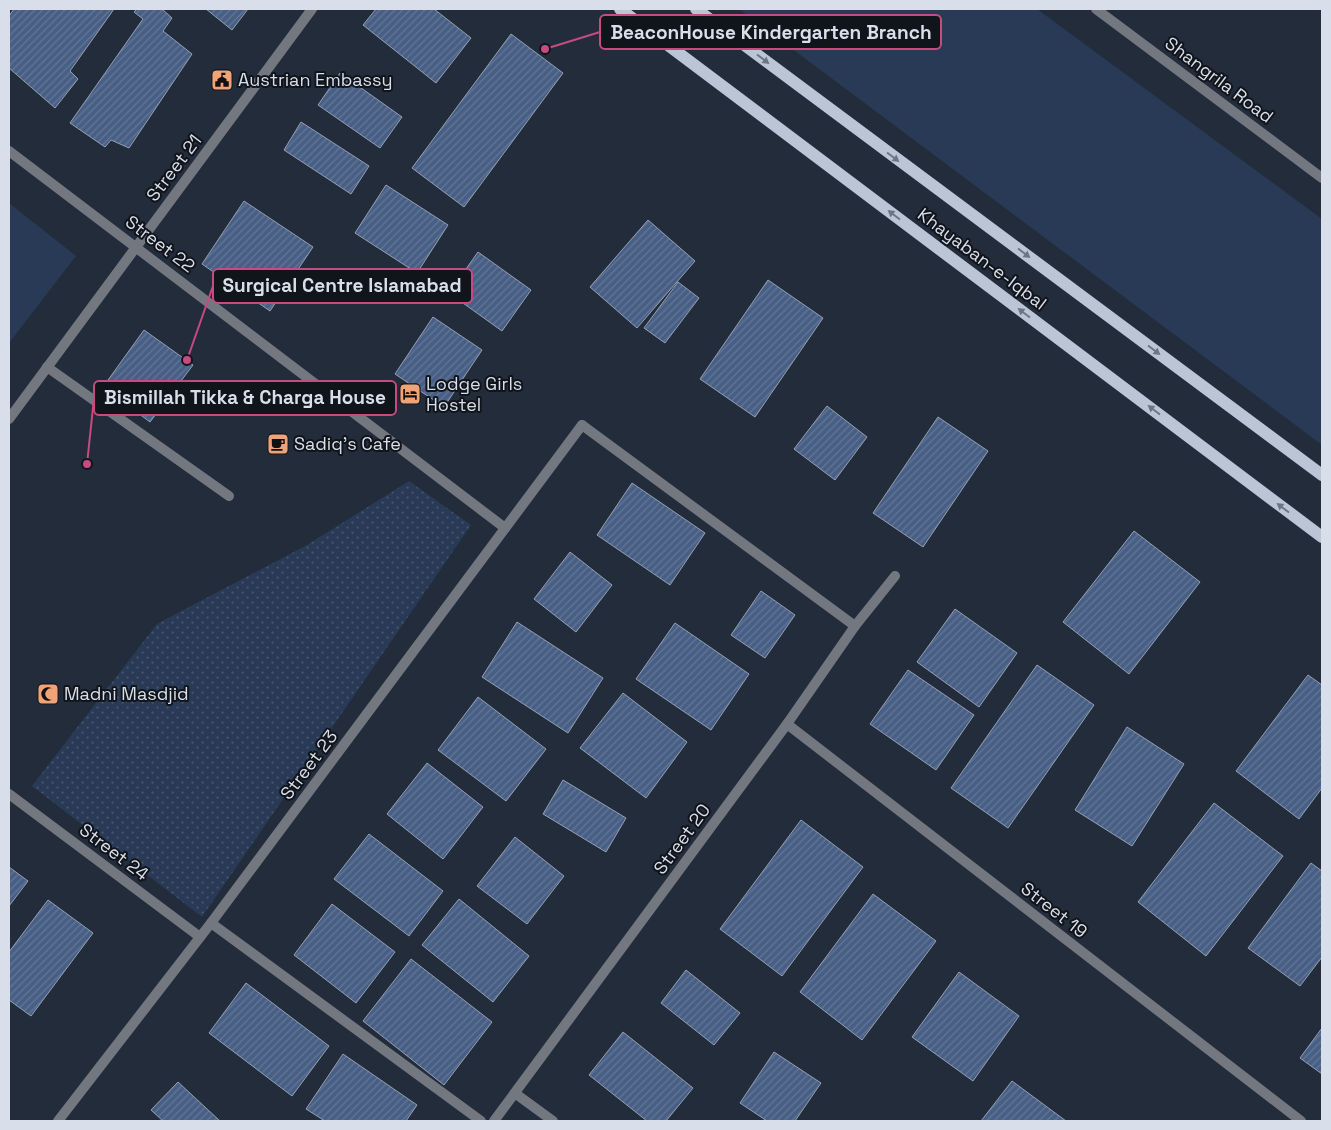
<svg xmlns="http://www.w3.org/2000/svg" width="1331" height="1130" font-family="'Space Grotesk',sans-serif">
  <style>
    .grass { fill: url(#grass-dots) }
    .green { fill: #293a56 }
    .building { fill: url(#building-hatch); stroke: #95a0b4 }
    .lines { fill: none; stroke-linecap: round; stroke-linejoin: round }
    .service { stroke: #737880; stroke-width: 10 }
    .pedestrian { stroke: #737880; stroke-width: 10 }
    .minor { stroke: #737880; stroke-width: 10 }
    .tertiary { stroke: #737880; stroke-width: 10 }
    .primary { stroke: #bbc5d6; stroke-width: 12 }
    .oneway { fill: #6e7582 }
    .labels { text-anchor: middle; stroke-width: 4; stroke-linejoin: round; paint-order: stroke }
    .poi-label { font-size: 18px; fill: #d9dfea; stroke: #10141b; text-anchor: start }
    .street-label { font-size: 18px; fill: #d9dfea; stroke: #10141b }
    .leader { fill: none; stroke: #c84a7f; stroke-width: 2 }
    .callout-dot { fill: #c84a7f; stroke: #10141b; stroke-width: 2 }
    .callout { fill: #10141b; stroke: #c84a7f; stroke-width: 2 }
    .callout-label { font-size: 19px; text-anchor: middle; font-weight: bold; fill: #d9dfea }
  </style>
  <defs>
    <pattern id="grass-dots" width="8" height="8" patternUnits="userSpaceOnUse" patternTransform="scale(1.25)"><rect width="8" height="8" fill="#293a56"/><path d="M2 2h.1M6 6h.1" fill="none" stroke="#47566e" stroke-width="1.8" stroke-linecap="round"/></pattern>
    <pattern id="building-hatch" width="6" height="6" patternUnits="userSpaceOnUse" patternTransform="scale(1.25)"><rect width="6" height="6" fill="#485f85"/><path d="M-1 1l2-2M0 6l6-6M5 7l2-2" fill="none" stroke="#627696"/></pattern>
  </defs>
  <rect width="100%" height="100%" fill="#232c3b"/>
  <polygon class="grass" points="409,481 471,525 202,917 32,786 157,624 307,545"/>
  <g class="green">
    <polygon points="739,9 1037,9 1322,219 1322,445"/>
    <polygon points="9,203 76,256 9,343"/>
  </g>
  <g class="building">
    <polygon points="14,9 114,9 70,71 78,79 55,108 9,68 9,16"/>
    <polygon points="137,9 162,9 172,18 163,31 192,54 129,148 111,140 105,147 70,123 143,19 134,12"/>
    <polygon points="206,9 248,9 232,30"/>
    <polygon points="376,9 434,9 471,38 436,83 363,25"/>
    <polygon points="511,34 563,73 464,207 412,168"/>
    <polygon points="340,73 402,117 380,148 318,105"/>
    <polygon points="301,122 369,166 351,194 284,150"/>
    <polygon points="386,185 448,225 417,273 355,233"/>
    <polygon points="244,201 313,247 270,311 202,264"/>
    <polygon points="648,220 695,261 637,328 590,287"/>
    <polygon points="478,252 531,290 502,331 449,293"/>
    <polygon points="768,280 823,318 755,417 700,379"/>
    <polygon points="678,282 699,298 665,343 644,328"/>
    <polygon points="433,317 482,350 444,407 395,374"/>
    <polygon points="144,330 193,365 150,422 103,387"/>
    <polygon points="827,406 867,437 835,480 794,449"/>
    <polygon points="938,417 988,451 923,547 873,513"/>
    <polygon points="632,483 705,533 670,585 597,535"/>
    <polygon points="1134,531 1200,582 1129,674 1063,622"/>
    <polygon points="570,552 612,585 576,632 534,599"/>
    <polygon points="761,591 795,615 765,658 731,635"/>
    <polygon points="955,609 1017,653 979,707 917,662"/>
    <polygon points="517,622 603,678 568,733 482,677"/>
    <polygon points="675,623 749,674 711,730 636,679"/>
    <polygon points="1037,665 1094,705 1008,828 951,788"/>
    <polygon points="908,670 974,715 936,770 870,724"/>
    <polygon points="1308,675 1322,685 1322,788 1299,819 1236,771"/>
    <polygon points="623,693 687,742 646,798 580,748"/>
    <polygon points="478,697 546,749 506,801 438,750"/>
    <polygon points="1127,727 1184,764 1132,846 1075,810"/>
    <polygon points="427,763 483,807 443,859 387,814"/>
    <polygon points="563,780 626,818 606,852 543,814"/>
    <polygon points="1214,803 1283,856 1206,956 1138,902"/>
    <polygon points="801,820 863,867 782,976 720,929"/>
    <polygon points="369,834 443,891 409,936 334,879"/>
    <polygon points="515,837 564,876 527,924 477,886"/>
    <polygon points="1311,863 1322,871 1322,957 1300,986 1248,948"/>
    <polygon points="9,867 28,881 9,906"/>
    <polygon points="873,894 936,941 862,1040 800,992"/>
    <polygon points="459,899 529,956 493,1002 422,945"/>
    <polygon points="48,900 93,933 31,1016 9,1000 9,952"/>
    <polygon points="332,904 395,952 356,1003 294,955"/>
    <polygon points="411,959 492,1022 444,1085 363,1021"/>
    <polygon points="686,970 740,1013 714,1045 661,1003"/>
    <polygon points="959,972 1019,1016 973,1081 912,1037"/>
    <polygon points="246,983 329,1046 292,1096 209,1033"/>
    <polygon points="1322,1028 1322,1074 1300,1058"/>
    <polygon points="623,1032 693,1088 666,1121 647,1121 589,1075"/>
    <polygon points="774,1052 821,1083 795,1121 767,1121 740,1103"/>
    <polygon points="343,1054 417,1105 406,1121 325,1121 306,1109"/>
    <polygon points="1012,1081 1066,1121 981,1121"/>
    <polygon points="178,1082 220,1121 163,1121 151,1110"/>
  </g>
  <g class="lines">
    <polyline class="service" points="47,367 229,496"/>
    <polyline class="pedestrian" points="582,425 855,626"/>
    <g class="minor">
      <polyline points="9,151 505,528"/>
      <polyline points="9,419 312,9"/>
      <polyline points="787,724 1301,1121"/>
      <polyline points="9,794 200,937"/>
      <polyline points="211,923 481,1121"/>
      <polyline points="516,1094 553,1121"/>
      <polyline points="58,1121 211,923 582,425"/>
      <polyline points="494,1121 787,724 855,626 895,576"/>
    </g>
    <polyline class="tertiary" points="1096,9 1322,178"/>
    <g class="primary">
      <polyline points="620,9 1322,537"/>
      <polyline points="696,9 1322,475"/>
    </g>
  </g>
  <defs><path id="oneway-solid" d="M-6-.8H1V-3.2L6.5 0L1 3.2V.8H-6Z" transform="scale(1.25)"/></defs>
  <g class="oneway">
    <use href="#oneway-solid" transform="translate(763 59) rotate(37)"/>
    <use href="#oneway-solid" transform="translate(893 157) rotate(37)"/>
    <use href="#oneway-solid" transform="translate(894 215) rotate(-143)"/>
    <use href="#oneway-solid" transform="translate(1024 253) rotate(37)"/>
    <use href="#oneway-solid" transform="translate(1024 313) rotate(-143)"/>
    <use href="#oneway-solid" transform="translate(1154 350) rotate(37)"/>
    <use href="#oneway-solid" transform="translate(1154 410) rotate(-143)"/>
    <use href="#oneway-solid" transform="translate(1283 508) rotate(-143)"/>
  </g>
  <defs>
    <g id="civic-square" transform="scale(1.125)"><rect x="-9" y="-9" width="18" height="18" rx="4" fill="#efa377" stroke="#10141b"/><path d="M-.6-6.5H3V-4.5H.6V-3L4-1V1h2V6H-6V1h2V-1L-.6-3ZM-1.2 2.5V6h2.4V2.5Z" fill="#111"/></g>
    <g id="hotel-square" transform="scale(1.125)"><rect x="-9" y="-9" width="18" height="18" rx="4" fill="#efa377" stroke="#10141b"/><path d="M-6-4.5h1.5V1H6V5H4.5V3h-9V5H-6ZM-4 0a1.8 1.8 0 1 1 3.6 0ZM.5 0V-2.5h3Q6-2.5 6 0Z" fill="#111"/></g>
    <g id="cafe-square" transform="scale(1.125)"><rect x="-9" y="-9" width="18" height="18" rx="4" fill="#efa377" stroke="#10141b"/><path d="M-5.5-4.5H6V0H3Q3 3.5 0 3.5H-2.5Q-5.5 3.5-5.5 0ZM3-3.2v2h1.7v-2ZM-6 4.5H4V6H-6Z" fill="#111"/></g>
    <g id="mosque-square" transform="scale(1.125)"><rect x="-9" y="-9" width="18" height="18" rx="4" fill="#efa377" stroke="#10141b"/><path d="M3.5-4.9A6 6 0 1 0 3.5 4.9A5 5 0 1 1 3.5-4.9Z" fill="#111"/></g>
  </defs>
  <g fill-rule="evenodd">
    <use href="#civic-square" x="222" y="80"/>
    <use href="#hotel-square" x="410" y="394"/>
    <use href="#cafe-square" x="278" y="444"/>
    <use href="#mosque-square" x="48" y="694"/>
  </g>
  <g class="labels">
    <g class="poi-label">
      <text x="238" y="86">Austrian Embassy</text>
      <text x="426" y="390">Lodge Girls<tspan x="426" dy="21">Hostel</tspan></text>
      <text x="294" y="450">Sadiq's Cafe</text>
      <text x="64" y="700">Madni Masdjid</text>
    </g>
    <g class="street-label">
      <text transform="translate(1219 80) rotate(37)" y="6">Shangrila Road</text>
      <text transform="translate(174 168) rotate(-53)" y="6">Street 21</text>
      <text transform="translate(160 244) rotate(37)" y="6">Street 22</text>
      <text transform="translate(982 259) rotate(37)" y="6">Khayaban-e-Iqbal</text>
      <text transform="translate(309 765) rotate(-53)" y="6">Street 23</text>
      <text transform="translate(682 839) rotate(-54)" y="6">Street 20</text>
      <text transform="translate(114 852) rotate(37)" y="6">Street 24</text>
      <text transform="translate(1054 910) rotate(38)" y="6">Street 19</text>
    </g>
  </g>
  <path class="leader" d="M545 49L600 32M187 360L213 286M87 464L94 398"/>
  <g class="callout-dot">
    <circle cx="545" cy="49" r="5"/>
    <circle cx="187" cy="360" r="5"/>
    <circle cx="87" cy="464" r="5"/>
  </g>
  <g class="callout">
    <rect x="600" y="15" width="341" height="34" rx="5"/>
    <rect x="213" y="269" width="259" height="34" rx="5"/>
    <rect x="94" y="381" width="302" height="34" rx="5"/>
  </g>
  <g class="callout-label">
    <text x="771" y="39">BeaconHouse Kindergarten Branch</text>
    <text x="342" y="292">Surgical Centre Islamabad</text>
    <text x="245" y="404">Bismillah Tikka &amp; Charga House</text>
  </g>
  <rect width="1331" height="1130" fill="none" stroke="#d9dfea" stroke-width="20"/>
</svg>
